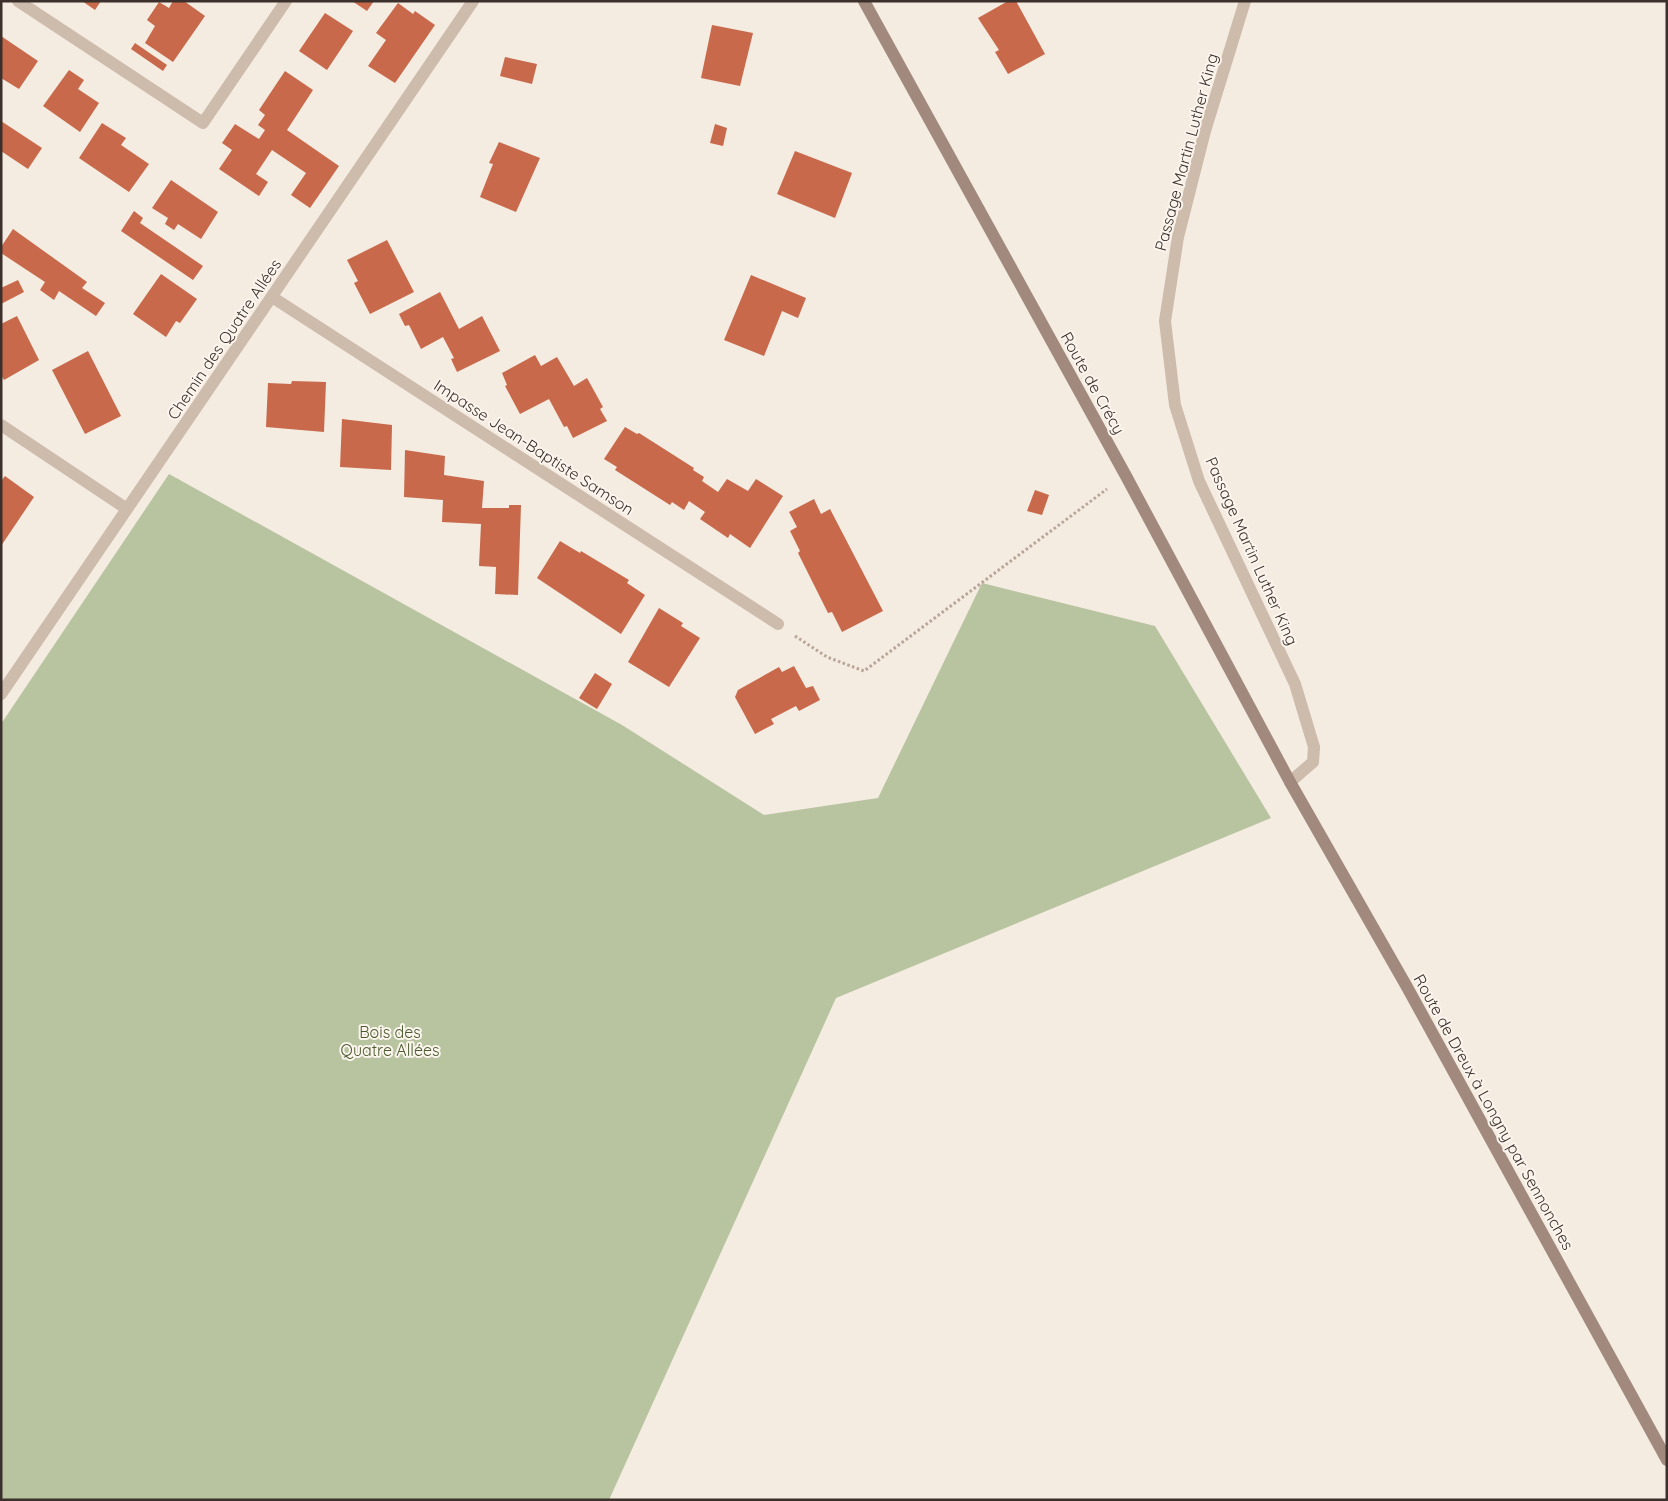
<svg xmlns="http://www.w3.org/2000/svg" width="1668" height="1501" font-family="Quicksand,sans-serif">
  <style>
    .green { fill: #b8c4a0 }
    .building { fill: #c8694b }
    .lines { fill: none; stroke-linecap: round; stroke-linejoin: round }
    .path { stroke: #b9a596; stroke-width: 3; stroke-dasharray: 2.5 2.5; stroke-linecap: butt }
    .minor { stroke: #cdbbac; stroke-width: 12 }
    .secondary { stroke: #a18a7d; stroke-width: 12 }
    .labels { text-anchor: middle; stroke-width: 4; stroke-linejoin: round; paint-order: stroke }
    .street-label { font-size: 16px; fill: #3b302b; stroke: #fbf5ee }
    .park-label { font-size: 16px; fill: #4a5a2e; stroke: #fbf5ee }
  </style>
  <rect width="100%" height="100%" fill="#f4ebe1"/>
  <polygon class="green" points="169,474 622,725 764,815 878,798 982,583 1155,626 1271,818 836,998 609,1500 1,1500 1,724"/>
  <g class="building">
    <polygon points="82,1 101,1 95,10"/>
    <polygon points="173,1 184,1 205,16 173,62 145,43 155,26 147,20 159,2 169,8"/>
    <polygon points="352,1 374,1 367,11"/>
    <polygon points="1008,1 1016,1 1045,54 1008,74 995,52 999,50 978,18"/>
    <polygon points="398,3 413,14 415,11 435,25 395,83 368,66 386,40 376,33"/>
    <polygon points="325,13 353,31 327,70 299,51"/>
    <polygon points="712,25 753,33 740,86 701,78"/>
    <polygon points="1,36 38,61 19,89 1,78"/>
    <polygon points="135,43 167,65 163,71 131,49"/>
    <polygon points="505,57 537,64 532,84 500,76"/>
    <polygon points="69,70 84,80 78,89 99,103 80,132 43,106"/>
    <polygon points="285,71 313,90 287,130 339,166 310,208 291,195 306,173 272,150 256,174 268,182 259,196 219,169 232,150 222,143 235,124 259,139 265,130 258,125 265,115 259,110"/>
    <polygon points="1,121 42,148 28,169 1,151"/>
    <polygon points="102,123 126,138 121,145 149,164 129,192 79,158"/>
    <polygon points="715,124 727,128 723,146 710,143"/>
    <polygon points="499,142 540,158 516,212 480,197 493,164 489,163"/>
    <polygon points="795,151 852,173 835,218 777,194"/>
    <polygon points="171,180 218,212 201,239 178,224 174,230 165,224 168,218 152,208"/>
    <polygon points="134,211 143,218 140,223 203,266 193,280 121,231"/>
    <polygon points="13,229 87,282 82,288 105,303 96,316 59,291 54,300 40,290 45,282 1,253 1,247"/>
    <polygon points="387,240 414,292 370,314 354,283 358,281 347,260"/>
    <polygon points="161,274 197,299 180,323 176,321 166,337 133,314"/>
    <polygon points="751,275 806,298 798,318 782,311 764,356 724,340"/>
    <polygon points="18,280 24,292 1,304 1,288"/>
    <polygon points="440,292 459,329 482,316 500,351 457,372 451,359 454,358 443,337 421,349 409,325 405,326 399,314"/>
    <polygon points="17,316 39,360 4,380 1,375 1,324"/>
    <polygon points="88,351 121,416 85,434 52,370"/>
    <polygon points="535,355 541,366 557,357 574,386 587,378 603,407 600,409 607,421 573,438 567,426 564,427 549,399 520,414 505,386 507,385 502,373"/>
    <polygon points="292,381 326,382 324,432 266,427 268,383 291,384"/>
    <polygon points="342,419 392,425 391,470 340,467"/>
    <polygon points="625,427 637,434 639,433 694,468 693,470 704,477 702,481 718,492 727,479 748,491 756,479 783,496 750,548 730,534 728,538 700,519 705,512 689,501 684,510 672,502 670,505 615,470 617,467 604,459"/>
    <polygon points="405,450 445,456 444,475 484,481 482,508 509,508 509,505 521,505 518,595 495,594 496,567 479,566 481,524 442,522 443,500 404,497"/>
    <polygon points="5,476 34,497 1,546 1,481"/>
    <polygon points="1035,490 1049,495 1042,515 1027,511"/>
    <polygon points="814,499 821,514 830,509 883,611 842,632 832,612 828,613 798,553 800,551 790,531 797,527 789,512"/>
    <polygon points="560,541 580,553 581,551 629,580 627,583 645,595 621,634 537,578"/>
    <polygon points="659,608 683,623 681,626 700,638 669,687 628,662"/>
    <polygon points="794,666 806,688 813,686 820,700 799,711 796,706 771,719 774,724 755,734 735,697 738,690 779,667 782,672"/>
    <polygon points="595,673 612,684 597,709 579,698"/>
  </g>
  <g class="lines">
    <polyline class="path" points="795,636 827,657 864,671 1107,489"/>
    <g class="minor">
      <polyline points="18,1 203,123 286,1"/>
      <polyline points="1245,1 1205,131 1178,237 1165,321 1175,405 1199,481 1295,684 1314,747 1313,762 1290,782"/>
      <polyline points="272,297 778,624"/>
      <polyline points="1,425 127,509"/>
      <polyline points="1,694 473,1"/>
    </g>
    <polyline class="secondary" points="864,1 1126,476 1290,782 1407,987 1667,1460"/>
  </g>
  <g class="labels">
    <g class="street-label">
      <text transform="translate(1186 152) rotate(-75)" y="6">Passage Martin Luther King</text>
      <text transform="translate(224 339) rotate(-56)" y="6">Chemin des Quatre Allées</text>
      <text transform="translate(1093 383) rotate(61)" y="6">Route de Crécy</text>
      <text transform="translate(534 447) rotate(33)" y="6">Impasse Jean-Baptiste Samson</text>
      <text transform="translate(1252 551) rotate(66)" y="6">Passage Martin Luther King</text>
      <text transform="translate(1494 1112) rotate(61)" y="6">Route de Dreux à Longny par Sennonches</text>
    </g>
    <g class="park-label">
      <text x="390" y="1038">Bois des<tspan x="390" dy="18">Quatre Allées</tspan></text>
    </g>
  </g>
  <rect width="1668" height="1501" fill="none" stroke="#3b302b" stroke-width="5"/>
</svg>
